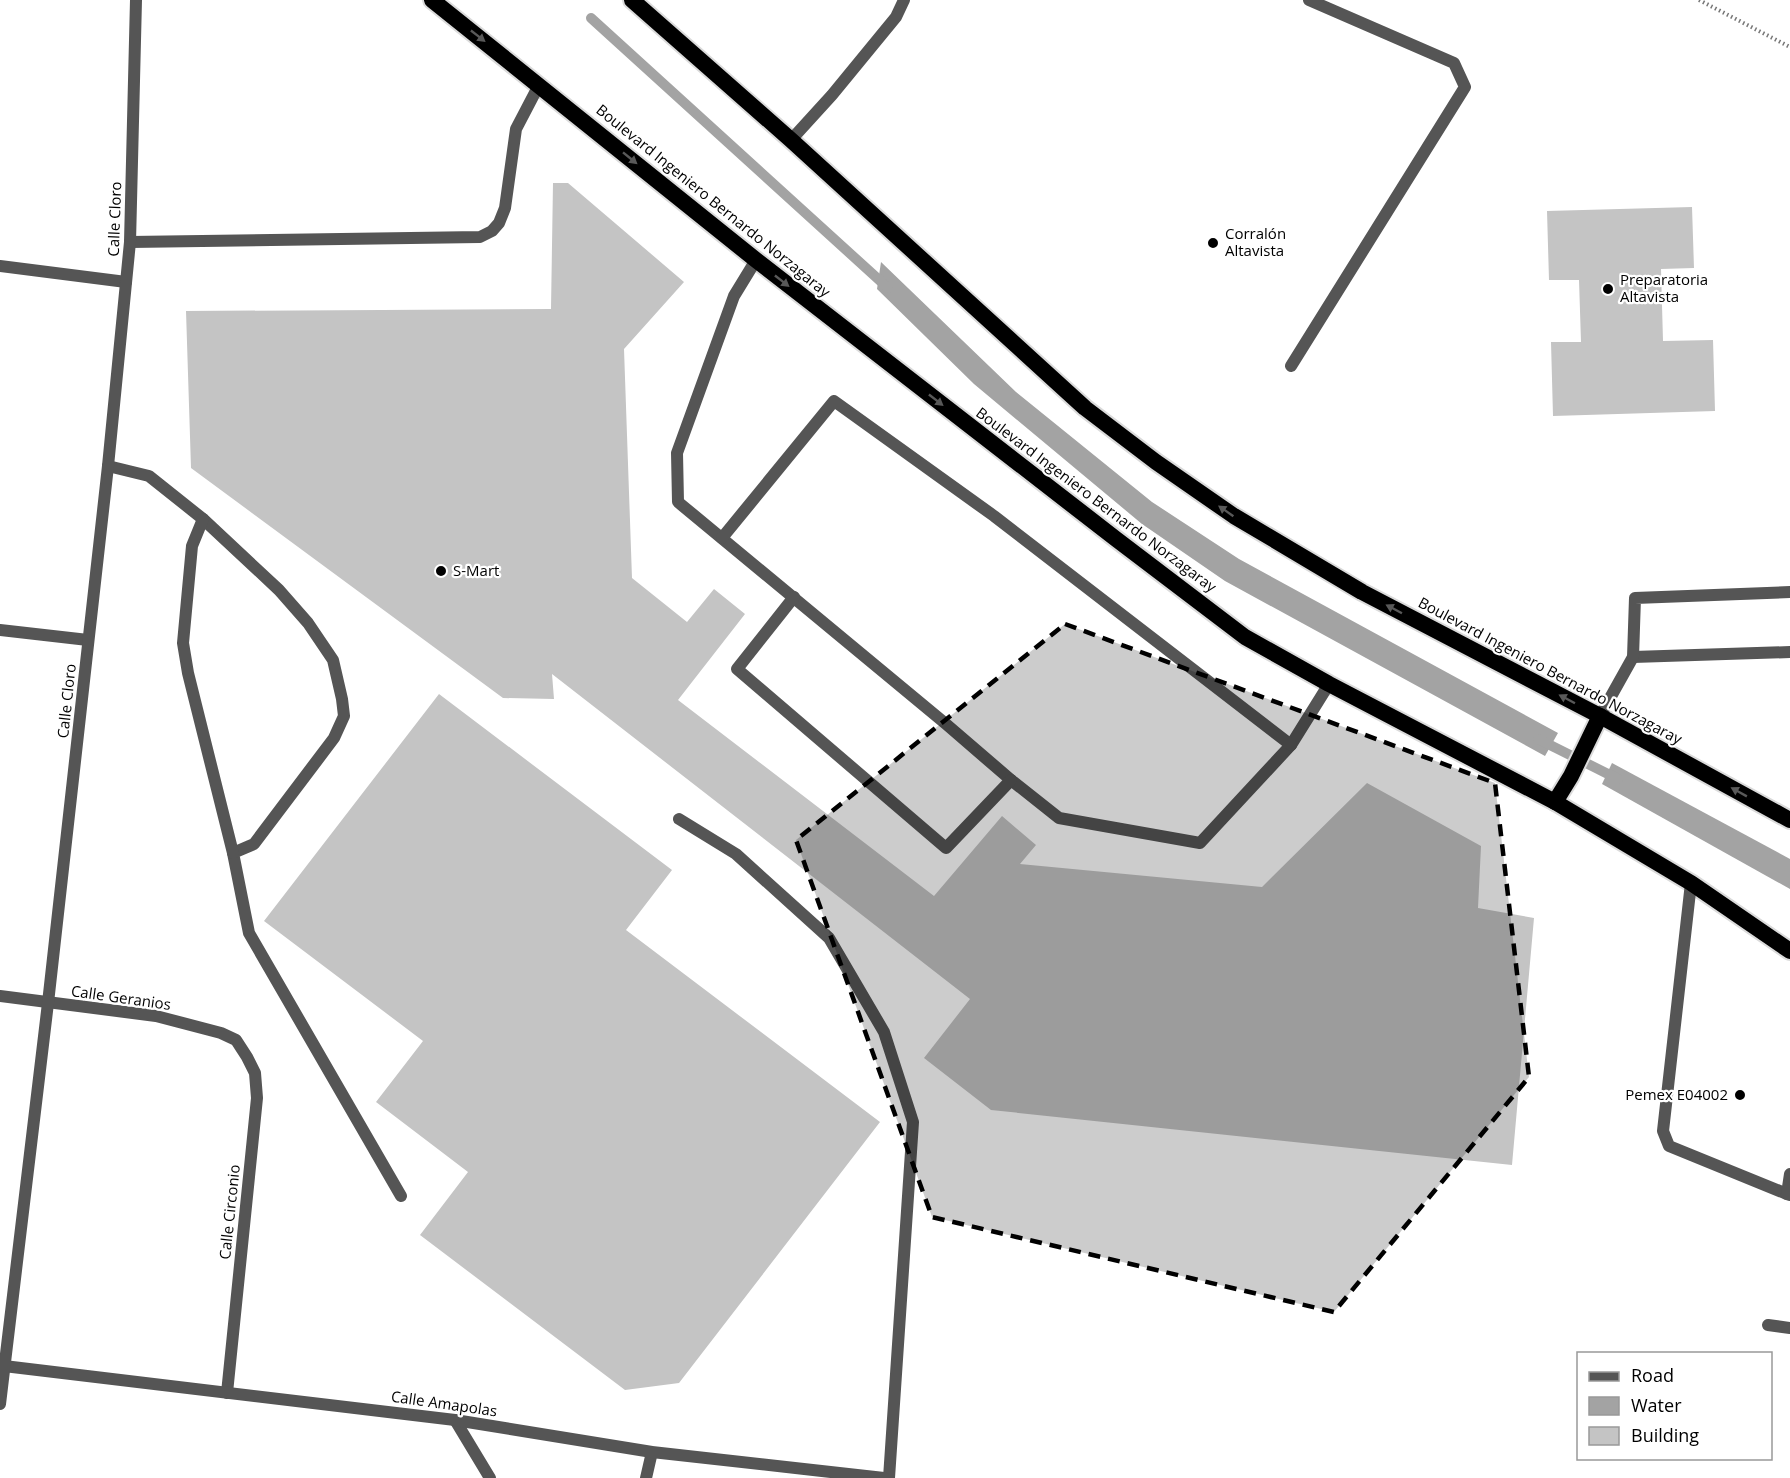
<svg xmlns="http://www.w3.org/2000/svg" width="1790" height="1478" font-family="'Open Sans',sans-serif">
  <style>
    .water { fill: #a3a3a3 }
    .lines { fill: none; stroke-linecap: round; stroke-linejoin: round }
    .stream { stroke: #a3a3a3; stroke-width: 10 }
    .building { fill: #c4c4c4 }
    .trunk-casing { stroke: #dbdbdb; stroke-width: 20 }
    .path { stroke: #777; stroke-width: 4; stroke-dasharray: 1.5 3; stroke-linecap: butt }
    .service { stroke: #555; stroke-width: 12 }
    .minor { stroke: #555; stroke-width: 12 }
    .tertiary { stroke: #555; stroke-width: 12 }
    .trunk { stroke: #000; stroke-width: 16 }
    .oneway { fill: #595959 }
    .marked { fill: #000; fill-opacity: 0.2; stroke: #000; stroke-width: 4.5; stroke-dasharray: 12 8; stroke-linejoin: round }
    .poi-dot { fill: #000; stroke: #fff; stroke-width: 2 }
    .labels { text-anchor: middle; stroke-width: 4.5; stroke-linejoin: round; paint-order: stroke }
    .street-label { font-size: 15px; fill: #000; stroke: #fff }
    .poi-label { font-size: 15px; fill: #000; stroke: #fff; text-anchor: start }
  </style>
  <rect width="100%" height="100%" fill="#fff"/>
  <g class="water">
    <polygon points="881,262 1016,392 1152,502 1239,559 1558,733 1545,756 1225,581 1142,524 974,384 877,289"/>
    <polygon points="1612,763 1790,859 1790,889 1602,784"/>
  </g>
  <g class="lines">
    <g class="stream">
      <polyline points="591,18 888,288"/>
      <polyline points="1538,739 1618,779"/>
    </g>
  </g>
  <g class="building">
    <polygon points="553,183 568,183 684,282 624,349 632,578 687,622 714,589 745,614 678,700 934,896 1002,816 1036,845 1020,864 1262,887 1367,783 1481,846 1478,908 1534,918 1512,1165 991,1110 924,1058 970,999 552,674 554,699 503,698 191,468 186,311 551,309"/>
    <polygon points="1692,207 1694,268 1661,269 1663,341 1713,340 1715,411 1553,416 1551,342 1581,342 1579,280 1549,280 1547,211"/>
    <polygon points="439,694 672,870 626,930 880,1122 679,1383 625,1390 420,1235 468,1172 376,1102 423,1041 264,921"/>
  </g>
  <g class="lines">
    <g class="trunk-casing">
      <g id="trunk">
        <polyline points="432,0 756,260 1116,539 1245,637 1329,684 1555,802 1691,883 1790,951"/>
        <polyline points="632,0 791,140 1085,408 1156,462 1234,516 1362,592 1600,716 1790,820"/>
        <polyline points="1555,802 1571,776 1600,716"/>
      </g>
    </g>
    <polyline class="path" points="1699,0 1790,47"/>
    <g class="service">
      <polyline points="791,140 832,95 896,17 904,0"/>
      <polyline points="130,242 480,237 492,231 499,223 505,208 516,129 539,85"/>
      <polyline points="756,260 734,296 677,453 678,502 946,724 1011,780 1059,818 1200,843 1291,745 1329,684"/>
      <polyline points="1291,366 1465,87 1454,63 1309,0"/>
      <polyline points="108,466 149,476 203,519 279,590 308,623 333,660 342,699 344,716 334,738 254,844 233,853 249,933 401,1196"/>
      <polyline points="203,519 192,546 183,643 188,673 233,853"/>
      <polyline points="722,538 834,401 994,516 1291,745"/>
      <polyline points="794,597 737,669 946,848 1011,780"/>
      <polyline points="1633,657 1790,652"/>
      <polyline points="1600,716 1633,657 1635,598 1790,592"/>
      <polyline points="679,819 736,854 829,938 884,1032 913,1122 889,1478"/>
      <polyline points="1691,883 1663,1131 1669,1146 1787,1194"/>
      <polyline points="1790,1174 1787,1194 1790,1195"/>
      <polyline points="1768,1325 1790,1328"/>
      <polyline points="646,1478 652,1452"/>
    </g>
    <g class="minor">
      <polyline points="0,266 126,282"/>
      <polyline points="0,630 88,640"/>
      <polyline points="0,996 156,1016 221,1033 236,1040 247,1057 255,1073 257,1098 227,1393"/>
      <polyline points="455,1420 490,1478"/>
    </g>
    <g class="tertiary">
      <polyline points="4,1366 455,1420 652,1452 884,1478"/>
      <polyline points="0,1404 48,1003 108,466 130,242 136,0"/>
    </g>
    <use href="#trunk" class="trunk"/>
  </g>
  <defs><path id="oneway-solid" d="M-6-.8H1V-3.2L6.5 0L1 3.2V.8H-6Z" transform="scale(1.5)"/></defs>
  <g class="oneway">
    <use href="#oneway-solid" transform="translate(478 36) rotate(38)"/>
    <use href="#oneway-solid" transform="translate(630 158) rotate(39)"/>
    <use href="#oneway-solid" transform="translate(782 281) rotate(38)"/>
    <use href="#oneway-solid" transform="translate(936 400) rotate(38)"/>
    <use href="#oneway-solid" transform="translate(1226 511) rotate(-145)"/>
    <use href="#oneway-solid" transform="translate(1394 609) rotate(-152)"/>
    <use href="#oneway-solid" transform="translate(1567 699) rotate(-152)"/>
    <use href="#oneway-solid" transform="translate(1739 792) rotate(-151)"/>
  </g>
  <path class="marked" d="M1065 624 1495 783 1529 1077 1334 1312 932 1217 796 840Z"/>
  <g class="poi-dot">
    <circle cx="1213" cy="243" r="6"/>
    <circle cx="1608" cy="289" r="6"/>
    <circle cx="441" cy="571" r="6"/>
    <circle cx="1740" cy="1095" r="6"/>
  </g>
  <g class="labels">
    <g class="street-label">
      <text transform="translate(713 201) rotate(39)" y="5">Boulevard Ingeniero Bernardo Norzagaray</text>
      <text transform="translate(115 219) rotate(-88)" y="5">Calle Cloro</text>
      <text transform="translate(1096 500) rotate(37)" y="5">Boulevard Ingeniero Bernardo Norzagaray</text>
      <text transform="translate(1550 671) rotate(28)" y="5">Boulevard Ingeniero Bernardo Norzagaray</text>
      <text transform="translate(67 701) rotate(-84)" y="5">Calle Cloro</text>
      <text transform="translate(121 998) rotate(8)" y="5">Calle Geranios</text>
      <text transform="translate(230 1212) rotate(-84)" y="5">Calle Circonio</text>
      <text transform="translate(444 1404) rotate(8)" y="5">Calle Amapolas</text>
    </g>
    <g class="poi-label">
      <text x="1225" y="239">Corralón<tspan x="1225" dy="17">Altavista</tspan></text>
      <text x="1620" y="285">Preparatoria<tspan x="1620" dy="17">Altavista</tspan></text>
      <text x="453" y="576">S-Mart</text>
      <text x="1728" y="1100" text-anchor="end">Pemex E04002</text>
    </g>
  </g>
  <rect x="1577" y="1352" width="195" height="108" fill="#ffffff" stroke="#999999" stroke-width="1.5"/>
  <rect x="1589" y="1372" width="30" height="9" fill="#555555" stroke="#999999" stroke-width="1.5"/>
  <text x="1631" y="1382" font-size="18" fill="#000000">Road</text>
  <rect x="1589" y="1397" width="30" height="18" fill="#a3a3a3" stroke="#999999" stroke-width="1.5"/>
  <text x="1631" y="1412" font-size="18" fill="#000000">Water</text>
  <rect x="1589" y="1427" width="30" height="18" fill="#c4c4c4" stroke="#999999" stroke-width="1.5"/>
  <text x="1631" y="1442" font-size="18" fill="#000000">Building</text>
</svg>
